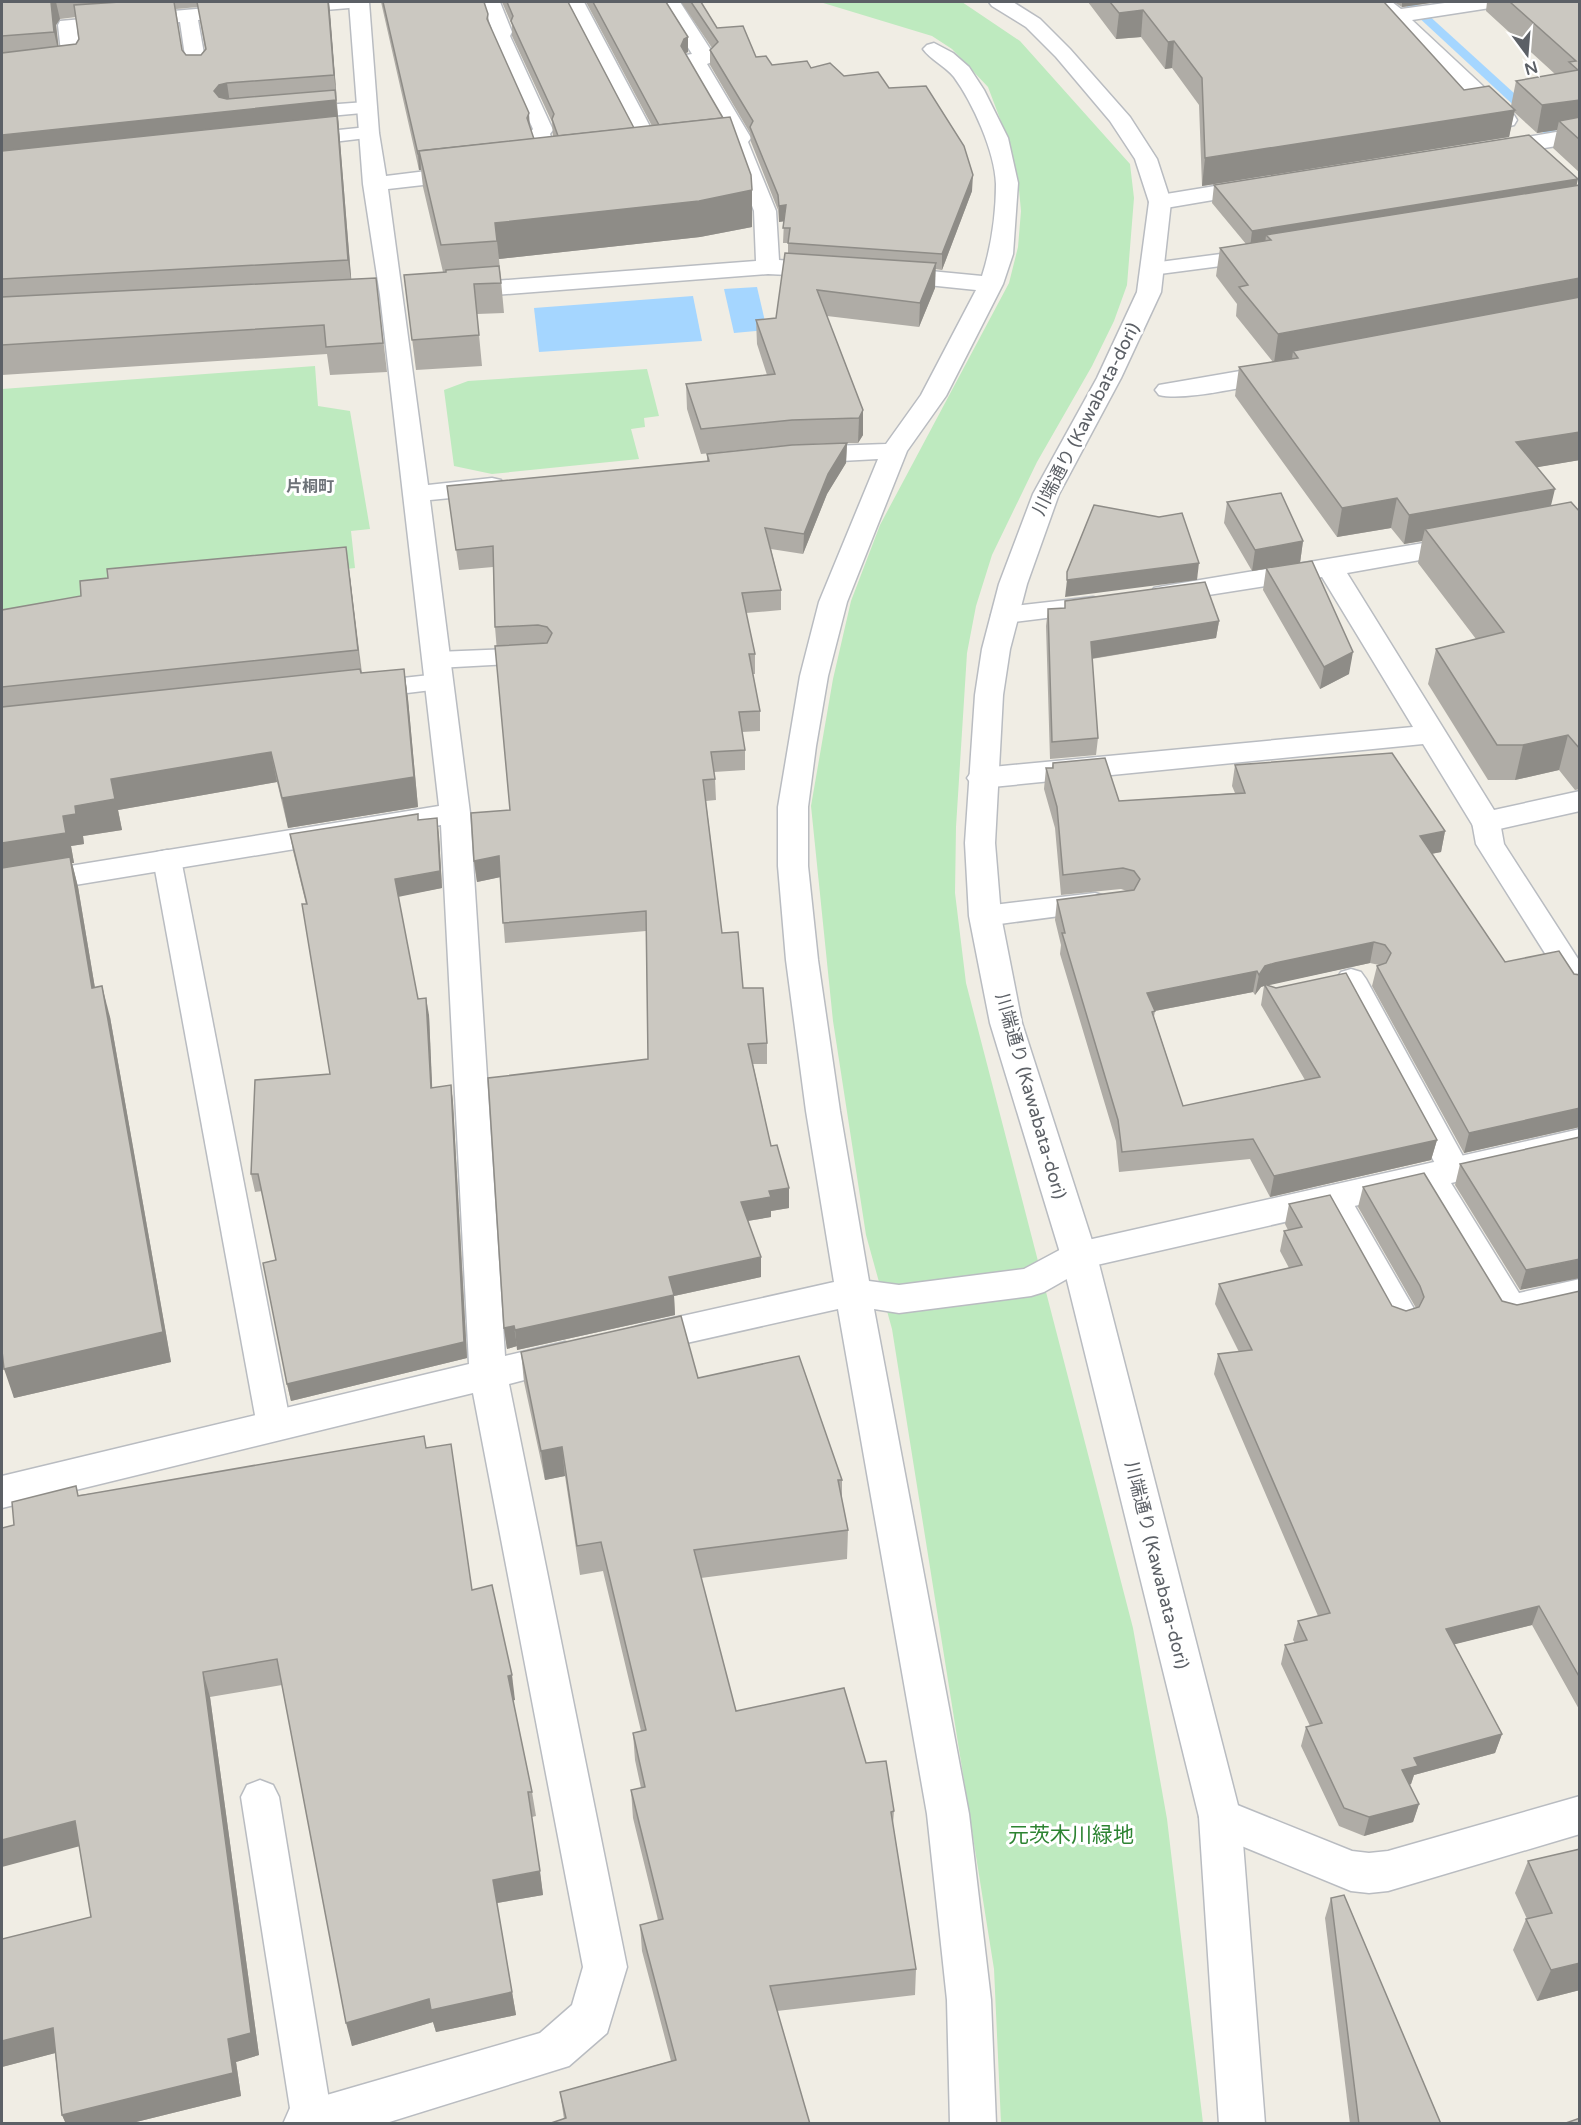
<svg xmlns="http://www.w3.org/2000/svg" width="1581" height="2125" font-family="'Varela Round','Noto Sans JP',sans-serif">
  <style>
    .green { fill: #beeabf }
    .water { fill: #a5d6ff }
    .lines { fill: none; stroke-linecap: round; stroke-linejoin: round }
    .stream { fill: #a5d6ff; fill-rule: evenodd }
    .service-casing { stroke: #b9bcc1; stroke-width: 3 }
    .minor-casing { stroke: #b9bcc1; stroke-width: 3 }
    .tertiary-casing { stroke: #b9bcc1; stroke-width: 3 }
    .service { fill: #fff; fill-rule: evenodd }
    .minor { fill: #fff; fill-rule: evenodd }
    .tertiary { fill: #fff; fill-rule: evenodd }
    .wall { fill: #afaca6; fill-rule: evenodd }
    .shaded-wall { fill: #8e8c87 }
    .building { fill: #cbc8c1; stroke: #8e8c87; stroke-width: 1.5 }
    .labels { text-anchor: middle; stroke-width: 6; stroke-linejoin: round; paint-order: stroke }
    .far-neighbourhood-label { font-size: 16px; font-weight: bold; fill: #6d7278; stroke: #fff }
    .street-label { font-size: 18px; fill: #5c6066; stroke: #fff }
    .near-park-label { font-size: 21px; fill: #2d8432; stroke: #fff }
  </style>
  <rect width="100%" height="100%" fill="#f0ede4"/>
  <g class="green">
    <polygon points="820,2 962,2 1020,41 1130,164 1134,198 1127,285 1114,321 1092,366 1037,462 992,555 976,606 967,653 956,827 955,893 966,983 1133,1628 1167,1819 1203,2123 1001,2123 994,1969 892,1329 866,1235 833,1021 811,806 833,679 851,601 880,525 1009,283 1018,247 1021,211 1018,179 1011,148 988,87 952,49 932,36"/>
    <polygon points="315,366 318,406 350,411 370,529 351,531 355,568 167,589 2,624 2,389"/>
    <polygon points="647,369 659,416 644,418 645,427 631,429 639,459 492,474 454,466 444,390 468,381"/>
  </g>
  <g class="water">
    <polygon points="757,287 767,330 734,333 724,289"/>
    <polygon points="693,296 702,341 539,352 534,308"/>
  </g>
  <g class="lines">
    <polygon class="stream" points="1402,2 1414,2 1580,153 1580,164 1576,163"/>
    <g class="service-casing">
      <g id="service">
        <polygon points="289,2 358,2 356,6 349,8 289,13 282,11 280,7 282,3"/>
        <polygon points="482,2 500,2 512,32 510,36 553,130 550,134 561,163 558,167 544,167 541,163 530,133 533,129 490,33 492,29"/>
        <polygon points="241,5 248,7 250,11 248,15 198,20 208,76 205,80 191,80 188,76 180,22 77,30 82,66 79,70 2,78 2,66 62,61 58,25 60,21"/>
        <polygon points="366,102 373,104 376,108 373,112 297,119 290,117 287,113 290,109 297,107"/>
        <polygon points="368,127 375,129 378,133 375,137 299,146 292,144 289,140 292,136 299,134"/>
        <polygon points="1259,249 1267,250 1270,255 1267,260 1152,275 1144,274 1141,269 1144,264 1152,263"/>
        <polygon points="536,648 545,650 549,656 545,662 437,668 428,666 424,660 428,654 437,652"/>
        <polygon points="439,674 448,676 452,682 448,688 366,698 357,696 353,690 357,684 366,682"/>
        <polygon points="1486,813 1496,816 1500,822 1504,844 1580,962 1580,996 1570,993 1476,844 1472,822 1476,816"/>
        <polygon points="167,850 177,852 181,859 291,1426 286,1436 274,1440 262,1436 257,1426 153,859 157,852"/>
        <polygon points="1095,893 1105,896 1109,903 1105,910 985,926 975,923 971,916 975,909 985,906"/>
        <polygon points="1351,969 1361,972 1366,979 1470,1169 1465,1177 1454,1181 1443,1177 1438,1169 1336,979 1341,972"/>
        <polygon points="1334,1185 1345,1189 1413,1307 1417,1316 1413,1325 1401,1329 1389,1325 1318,1197 1323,1189"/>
        <polygon points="260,1780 273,1785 279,1797 333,2124 293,2124 292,2121 241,1797 247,1785"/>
      </g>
    </g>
    <g class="minor-casing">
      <g id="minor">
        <polygon points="349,2 369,2 379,133 386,176 467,166 475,168 478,173 475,178 467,180 388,189 428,485 492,478 501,480 505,486 501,492 492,494 430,500 470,813 505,1356 565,1342 578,1346 583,1356 578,1366 509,1384 627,1967 607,2033 569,2066 383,2124 283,2124 290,2108 306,2101 540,2033 572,2005 583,1967 473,1393 2,1508 2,1476 469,1364 441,825 2,897 2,877 439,806 380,295 363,184"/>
        <polygon points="564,2 584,2 663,151 660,156 652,158 644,156 641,151"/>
        <polygon points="660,2 680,2 716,58 712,62 707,64 751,138 748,142 776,211 779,260 837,265 841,270 837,275 829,277 768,274 456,298 448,296 444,291 448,286 456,284 756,261 754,211 732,152 719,149 716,144 719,139 728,136 683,60 686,55 692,54"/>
        <polygon points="1371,2 1392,2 1401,9 1452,2 1500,2 1497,6 1490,8 1412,20 1514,115 1517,120 1514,125 1506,127 1498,125"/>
        <path d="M934 43 953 53 969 67 984 90 1008 138 1018 183 1013 254 1003 284 946 396 907 451 847 602 828 676 816 746 808 807V866L818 960 840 1111 869 1281 899 1285 1024 1269 1067 1246 1079 1242 1580 1129V1154L1451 1183 1519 1293 1580 1279V1307L1510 1323 1497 1319 1420 1191 1088 1267 1044 1292 1031 1296 899 1313 874 1309 969 1814 991 2000 996 2124H950L947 2000 927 1814 838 1309 642 1353 629 1349 624 1339 629 1329 642 1325 834 1282 806 1111 786 960 778 866V807L800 676 819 602 878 459 803 463 794 460 790 455 794 450 803 447 886 444 921 395 976 290 889 281 881 279 877 274 881 269 889 267 982 276C991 248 996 214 996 184 995 152 973 103 954 77 945 66 931 60 923 49L927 45Z"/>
        <polygon points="1580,128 1580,142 1492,157 1484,155 1481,150 1484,145 1492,143"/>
        <polygon points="1258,179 1266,181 1269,186 1266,191 1160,209 1152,207 1149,202 1152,197 1160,195"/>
        <path d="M1281 364 1290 366 1293 371 1290 376C1260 384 1186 402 1159 395L1155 390 1159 385Z"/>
        <polygon points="1466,536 1476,538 1479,544 1476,550 1347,573 1494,810 1580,791 1580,811 1486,832 1475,829 1423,744 982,788 972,785 967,778 972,771 982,768 1413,727 1322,577 1164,602 1154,600 1150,594 1154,588 1164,586"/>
        <polygon points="1093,597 1103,599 1107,605 1103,611 1005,623 995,621 991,615 995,609 1005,607"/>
        <polygon points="1580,1796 1580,1834 1388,1891 1369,1893 1351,1891 1205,1831 1199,1817 1205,1803 1220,1798 1352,1851 1369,1853 1388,1851"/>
      </g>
    </g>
    <g class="tertiary-casing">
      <polygon id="tertiary" points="989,2 1013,2 1040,19 1070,49 1130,117 1157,159 1171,202 1161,292 1121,378 1059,494 1027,584 1010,649 1003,695 995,843 1001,916 1022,1023 1097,1256 1241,1817 1265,2124 1219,2124 1199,1817 1061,1256 990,1023 969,916 965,843 975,695 982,649 999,584 1033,494 1097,378 1137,292 1149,202 1135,159 1110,121 1056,57 1026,27 992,6"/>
    </g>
    <use href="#service" class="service"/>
    <use href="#minor" class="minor"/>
    <use href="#tertiary" class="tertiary"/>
  </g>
  <g class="wall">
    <path d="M2 2H329L351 279 376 278 387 372 330 375 327 354 2 375ZM198 7 205 49 201 55H186L182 51 176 9ZM76 17 79 39 76 44 58 46 56 25 60 19Z"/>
    <polygon points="381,2 484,2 488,14 489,24 534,139 553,136 552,122 512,36 512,25 502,2 568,2 634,128 652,126 586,2 666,2 688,37 688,52 685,53 752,190 752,227 700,237 499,259 504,313 477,314 482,366 416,370 404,275 443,272 423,187 421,170 419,170"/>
    <polygon points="681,2 701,2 717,28 756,57 772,65 811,68 889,88 972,191 942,270 935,269 935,288 919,327 827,316 863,410 863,435 858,443 847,443 846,463 827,494 803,554 771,549 781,590 781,610 746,613 755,654 755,674 753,674 760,711 760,731 742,732 745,750 745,770 714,772 715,779 716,800 706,801 722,933 743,988 767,1043 767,1064 753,1064 771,1146 789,1208 771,1211 771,1217 748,1221 761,1277 674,1296 675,1315 517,1350 517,1346 507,1349 504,1328 648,1059 646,931 505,943 500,877 477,882 474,861 510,810 495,627 493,567 459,570 447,486 707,461 707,454 836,443 792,445 701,454 687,409 686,384 767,375 757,344 756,320 776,318 788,253 788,243 783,243 784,221 779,222 778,210 751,142 750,133 710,65 710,50 712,48"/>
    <polygon points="1088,2 1384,2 1464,90 1511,106 1516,81 1555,74 1486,11 1487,2 1580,2 1580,173 1553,148 1557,130 1537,133 1514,112 1509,137 1202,186 1199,105 1172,68 1165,69 1141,37 1116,39"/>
    <polygon points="1394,2 1437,2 1402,7"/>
    <polygon points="1214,185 1580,185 1580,460 1537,467 1551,506 1580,512 1580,789 1575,790 1559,770 1515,780 1488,780 1428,684 1436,649 1476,639 1418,563 1422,541 1404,544 1391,528 1337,537 1235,396 1239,367 1273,362 1236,316 1237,304 1216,276 1220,248 1246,244 1212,203"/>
    <polygon points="1227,502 1303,541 1300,563 1349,674 1320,689 1263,590 1266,569 1252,571 1224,523"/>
    <polygon points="350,577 362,673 404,669 408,699 418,807 288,828 277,782 118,810 122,830 83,836 84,844 71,846 74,863 72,863 78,887 95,988 110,1017 171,1362 14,1398 2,1351 2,610"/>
    <polygon points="1048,609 1219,621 1216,638 1092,659 1098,738 1096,755 1050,759 1046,626"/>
    <path d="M1053 763 1119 801 1235 793 1232 786 1235 765 1445 831 1441 852 1431 854 1580 1127 1464 1153 1372 986 1377 966 1379 965 1370 963 1267 985 1437 1140 1431 1160 1270 1197 1250 1159 1119 1172 1116 1141 1060 954 1061 945 1055 920 1057 900 1127 891 1121 889 1061 895 1055 828 1044 789 1046 768H1052ZM1264 986 1261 1005 1305 1080 1183 1106 1154 1017 1155 1011 1253 992 1255 995 1261 987Z"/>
    <polygon points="419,820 439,836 442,888 398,896 418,999 429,1015 432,1088 451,1085 453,1103 467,1358 291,1401 287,1384 276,1260 262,1191 255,1192 251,1174 330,1074 306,904 293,851 290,834"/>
    <polygon points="1580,1137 1520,1290 1455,1185 1460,1164"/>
    <polygon points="1363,1187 1502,1301 1517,1305 1580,1291 1580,1711 1532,1625 1454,1644 1502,1734 1495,1753 1414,1775 1411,1784 1410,1785 1419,1804 1413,1822 1364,1836 1339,1826 1301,1746 1306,1727 1310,1726 1281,1664 1285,1645 1295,1643 1293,1640 1298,1621 1318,1616 1214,1374 1218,1354 1239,1352 1215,1304 1219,1284 1289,1268 1280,1251 1284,1231 1288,1230 1285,1224 1289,1204 1392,1306 1406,1311 1416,1308 1358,1207"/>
    <polygon points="521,1352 698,1378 842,1480 842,1500 848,1530 847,1559 701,1578 736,1711 866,1763 894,1811 893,1824 916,1969 915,1995 777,2011 564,2119 560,2092 671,2061 642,1951 640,1925 658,1920 633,1818 631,1790 641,1788 635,1760 633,1733 641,1731 603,1571 580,1575 565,1476 545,1480 524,1382"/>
    <polygon points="426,1448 472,1590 515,1700 513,1700 532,1792 536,1816 532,1817 543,1895 497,1903 516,2015 436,2032 433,2022 352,2046 282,1685 210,1697 259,2055 236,2062 241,2096 128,2124 66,2124 62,2115 55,2053 2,2067 2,1939 91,1917 79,1846 79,1495"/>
    <polygon points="1580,1849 1580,1990 1537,2001 1513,1950 1526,1919 1527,1919 1515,1893 1528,1861"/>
    <polygon points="1331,1898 1441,2124 1350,2124 1325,1918"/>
  </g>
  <g class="shaded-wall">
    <polygon points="51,2 56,2 60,19 56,25 60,59 54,32"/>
    <polygon points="328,2 329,2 330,12 337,102 334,75"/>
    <polygon points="1402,2 1437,2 1402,7"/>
    <polygon points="1143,10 1141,37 1116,39 1119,13"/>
    <polygon points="688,37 688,52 684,54 681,46 684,39"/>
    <polygon points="1174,41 1172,68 1165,69 1168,42"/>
    <polygon points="227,83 231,110 335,90 338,117 352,288 348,260 2,165 2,135 214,91 219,85"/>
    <polygon points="1580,100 1580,127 1559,121 1557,130 1537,133 1542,105"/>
    <polygon points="1515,110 1509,137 1202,186 1205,158"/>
    <polygon points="529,113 530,129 527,118"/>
    <polygon points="418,154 420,154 421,170 419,170"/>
    <polygon points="973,175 972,191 942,270 942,254"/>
    <polygon points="1578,179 1574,197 1271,240 1266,235 1265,246 1250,248 1252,231"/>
    <polygon points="752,190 752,227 700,237 499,259 495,223"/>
    <polygon points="786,205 786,221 779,222 779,206"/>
    <polygon points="936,263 935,288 919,327 920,303"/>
    <polygon points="1580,278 1580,306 1293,351 1292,359 1274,363 1278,334"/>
    <polygon points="863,410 863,435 858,443 859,418"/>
    <polygon points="1580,432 1580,460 1509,472 1516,442"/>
    <polygon points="847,443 846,463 827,494 803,554 804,534 828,474"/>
    <polygon points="1555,489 1548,518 1425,529 1422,541 1404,544 1409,515"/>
    <polygon points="1397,498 1391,528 1337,537 1342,508"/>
    <polygon points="1303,541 1300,563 1252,571 1255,550"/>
    <polygon points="346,547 350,577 362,680 358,650"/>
    <polygon points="1199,563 1197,580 1065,597 1067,580"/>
    <polygon points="1219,621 1216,638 1089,659 1091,642"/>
    <polygon points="1353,652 1349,674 1320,689 1324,667"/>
    <polygon points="404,669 408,699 418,807 288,828 282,798"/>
    <polygon points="1568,735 1559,770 1515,780 1523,745"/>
    <polygon points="271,752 277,782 118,810 122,830 83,836 84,844 71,846 74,863 72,863 78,887 100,1018 2,875 2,843 63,816 75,806 111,779"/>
    <polygon points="437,818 439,836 442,888 398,897 395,879"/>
    <polygon points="1445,831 1441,852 1415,857 1420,836"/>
    <polygon points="499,856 501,877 477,882 474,861"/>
    <polygon points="1374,942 1370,963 1265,986 1264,984 1264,986 1261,987 1255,995 1259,975 1265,966 1275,963"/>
    <polygon points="1257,971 1253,992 1144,1013 1147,993"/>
    <polygon points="102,986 110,1017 171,1362 14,1398 4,1369"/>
    <polygon points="426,998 429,1015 433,1105 431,1088"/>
    <polygon points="451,1085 453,1103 467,1358 291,1401 287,1384"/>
    <polygon points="1580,1108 1580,1127 1464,1153 1469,1133"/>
    <polygon points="1437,1140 1431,1160 1270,1197 1274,1176"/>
    <polygon points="789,1188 789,1208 771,1211 771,1217 741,1222 741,1202 769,1191"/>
    <polygon points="761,1257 761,1277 674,1296 675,1315 517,1350 515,1330 669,1277"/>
    <polygon points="1580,1259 1580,1278 1520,1290 1526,1270"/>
    <polygon points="514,1326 517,1346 507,1349 504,1328"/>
    <polygon points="562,1447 565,1476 545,1480 541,1451"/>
    <polygon points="1539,1606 1532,1625 1440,1648 1446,1629"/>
    <polygon points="203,1672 210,1697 259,2055 236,2062 241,2096 128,2124 66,2124 62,2115 228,2039"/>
    <polygon points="512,1675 515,1700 511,1701 508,1676"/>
    <polygon points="1502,1734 1495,1753 1414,1775 1411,1784 1396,1788 1402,1770 1414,1758"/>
    <polygon points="1419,1804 1413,1822 1364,1836 1369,1817"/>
    <polygon points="75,1821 84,1845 2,1867 2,1840"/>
    <polygon points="540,1871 543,1895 497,1903 493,1880"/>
    <polygon points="1580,1963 1580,1990 1537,2001 1551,1970"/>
    <polygon points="512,1992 516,2015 436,2032 433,2022 352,2046 346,2023 429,1999"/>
    <polygon points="53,2028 63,2051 2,2067 2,2041"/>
  </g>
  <g class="building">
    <polygon points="2,2 51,2 54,32 2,36"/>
    <polygon points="120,2 174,2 182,50 186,55 201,55 206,49 197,2 328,2 334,75 227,83 219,85 214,91 219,97 227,99 335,90 336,100 2,135 2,53 76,44 79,39 74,5"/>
    <polygon points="383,2 484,2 488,14 487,19 529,113 527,118 534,139 419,151 420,154 418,154"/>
    <polygon points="507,2 568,2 634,128 558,136 552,119 554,114 511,21 513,16"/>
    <polygon points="593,2 666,2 688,37 684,39 681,46 723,118 659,125"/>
    <polygon points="691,2 701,2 717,28 743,26 756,57 766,56 772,65 807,61 811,68 830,63 844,76 878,72 889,88 926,86 964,146 973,175 942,254 788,243 790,228 783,228 786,205 779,206 778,195 750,127 753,121 710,50 718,42"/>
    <polygon points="1110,2 1384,2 1464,90 1489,86 1515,110 1205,158 1202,78 1174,41 1168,42 1143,10 1119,13"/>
    <polygon points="1510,2 1580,2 1580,100 1542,105 1516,81 1578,70 1569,62 1576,61"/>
    <polygon points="337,116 348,260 2,279 2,151"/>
    <polygon points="730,117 751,175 752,190 699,201 495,223 497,241 441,245 419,151"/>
    <polygon points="1580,117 1580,140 1559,121"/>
    <polygon points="1529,135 1578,179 1252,231 1214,185"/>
    <polygon points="1580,185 1580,278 1278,334 1239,287 1248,285 1220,248 1271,240 1266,235"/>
    <polygon points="785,253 936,263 920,303 817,290 863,410 859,418 792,420 701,429 686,384 775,374 756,320 776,318"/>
    <polygon points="499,266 501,283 474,284 479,335 412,340 404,275 446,272 446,270"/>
    <polygon points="376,278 383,343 326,347 324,325 2,345 2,297"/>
    <polygon points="1580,297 1580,432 1516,442 1555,489 1409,515 1397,498 1342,508 1239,367 1298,358 1293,351"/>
    <polygon points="847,443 828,474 804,534 765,528 781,590 742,593 755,654 749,654 760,711 739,712 745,750 711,752 715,779 703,780 722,933 738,932 743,988 763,988 767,1043 748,1044 771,1146 777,1145 789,1188 769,1191 771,1197 741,1202 761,1257 669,1277 674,1295 515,1330 514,1326 504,1328 488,1078 648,1059 646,911 503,923 499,856 474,861 471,813 510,810 495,646 547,643 552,633 547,627 538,625 495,627 493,546 456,550 447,486 709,461 707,454 792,445"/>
    <polygon points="1281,493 1303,541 1255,550 1227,502"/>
    <polygon points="1571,502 1580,512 1580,749 1568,735 1523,745 1497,745 1436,649 1504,632 1425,529"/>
    <polygon points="1094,505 1159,517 1182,513 1199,563 1067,580 1067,572"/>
    <polygon points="346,547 358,650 2,687 2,610 81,596 80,581 108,578 107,569"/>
    <polygon points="1312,561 1353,652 1324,667 1266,568"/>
    <polygon points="1205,582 1219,621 1091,642 1098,738 1052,742 1048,609 1065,608 1065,601"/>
    <polygon points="360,669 361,673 404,669 414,777 282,798 271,752 111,779 115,799 75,806 76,814 63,816 66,833 2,843 2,707"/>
    <polygon points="1392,753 1445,831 1420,836 1505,962 1559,951 1574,974 1580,975 1580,1108 1469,1133 1377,966 1386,963 1391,953 1385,945 1374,942 1275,963 1265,966 1259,975 1257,971 1147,993 1155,1011 1152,1012 1183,1106 1320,1077 1264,984 1276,988 1346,973 1437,1140 1274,1176 1253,1139 1122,1152 1118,1120 1062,933 1065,933 1057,900 1134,890 1140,879 1134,871 1123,868 1063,875 1057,807 1046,768 1053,768 1053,763 1105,758 1119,801 1245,793 1235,765"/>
    <polygon points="418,814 418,820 437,818 440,871 395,879 418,999 426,998 431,1088 451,1085 464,1342 287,1384 263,1263 276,1260 258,1174 251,1174 255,1080 330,1074 302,904 307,904 290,834"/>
    <polygon points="70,857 92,988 102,986 163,1332 4,1369 2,1351 2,868"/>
    <polygon points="1580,1137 1580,1259 1526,1270 1460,1164"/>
    <polygon points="1424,1173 1502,1301 1517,1305 1580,1291 1580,1678 1539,1606 1446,1629 1502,1734 1414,1758 1418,1766 1402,1770 1419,1804 1369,1817 1344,1808 1306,1727 1322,1723 1285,1645 1307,1640 1298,1621 1330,1613 1218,1354 1252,1350 1219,1284 1302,1265 1284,1231 1302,1227 1289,1204 1330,1195 1392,1306 1406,1311 1419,1307 1424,1297 1420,1286 1363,1187"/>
    <polygon points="681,1316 698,1378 799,1356 842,1480 838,1480 848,1530 694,1550 736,1711 844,1688 866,1763 886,1761 894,1811 891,1812 916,1969 770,1986 810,2124 548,2124 566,2118 560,2092 676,2060 640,1925 663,1919 631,1790 645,1787 633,1733 646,1730 601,1542 577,1546 562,1447 541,1451 521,1352"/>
    <polygon points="424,1436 426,1448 451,1444 472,1590 492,1585 512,1675 508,1676 532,1792 528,1792 540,1871 493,1880 512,1992 431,2010 429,1999 346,2023 277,1659 203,1672 251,2033 228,2039 233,2073 62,2115 53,2028 2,2041 2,1939 91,1917 75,1821 2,1840 2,1528 14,1525 12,1502 76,1486 78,1496"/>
    <polygon points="1580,1849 1580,1963 1551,1970 1526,1919 1552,1913 1528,1861"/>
    <polygon points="1344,1895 1441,2124 1359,2124 1331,1898"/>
    <polygon points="1580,2118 1580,2124 1566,2123"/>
  </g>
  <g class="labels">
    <g class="far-neighbourhood-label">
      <text x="310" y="492">片桐町</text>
    </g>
    <g class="street-label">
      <text transform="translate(1086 419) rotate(-63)" y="6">川端通り (Kawabata-dori)</text>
      <text transform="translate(1031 1096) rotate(74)" y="6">川端通り (Kawabata-dori)</text>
      <text transform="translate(1157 1565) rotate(76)" y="6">川端通り (Kawabata-dori)</text>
    </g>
    <g class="near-park-label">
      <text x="1071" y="1842">元茨木川緑地</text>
    </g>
  </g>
  <rect width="1581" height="2125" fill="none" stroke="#5c6066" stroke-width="6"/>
  <g transform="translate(1527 54) rotate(164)" stroke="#ffffff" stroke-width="4.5" paint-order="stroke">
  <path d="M0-4.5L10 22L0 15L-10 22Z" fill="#5c6066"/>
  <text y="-9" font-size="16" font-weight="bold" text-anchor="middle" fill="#5c6066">N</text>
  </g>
</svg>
